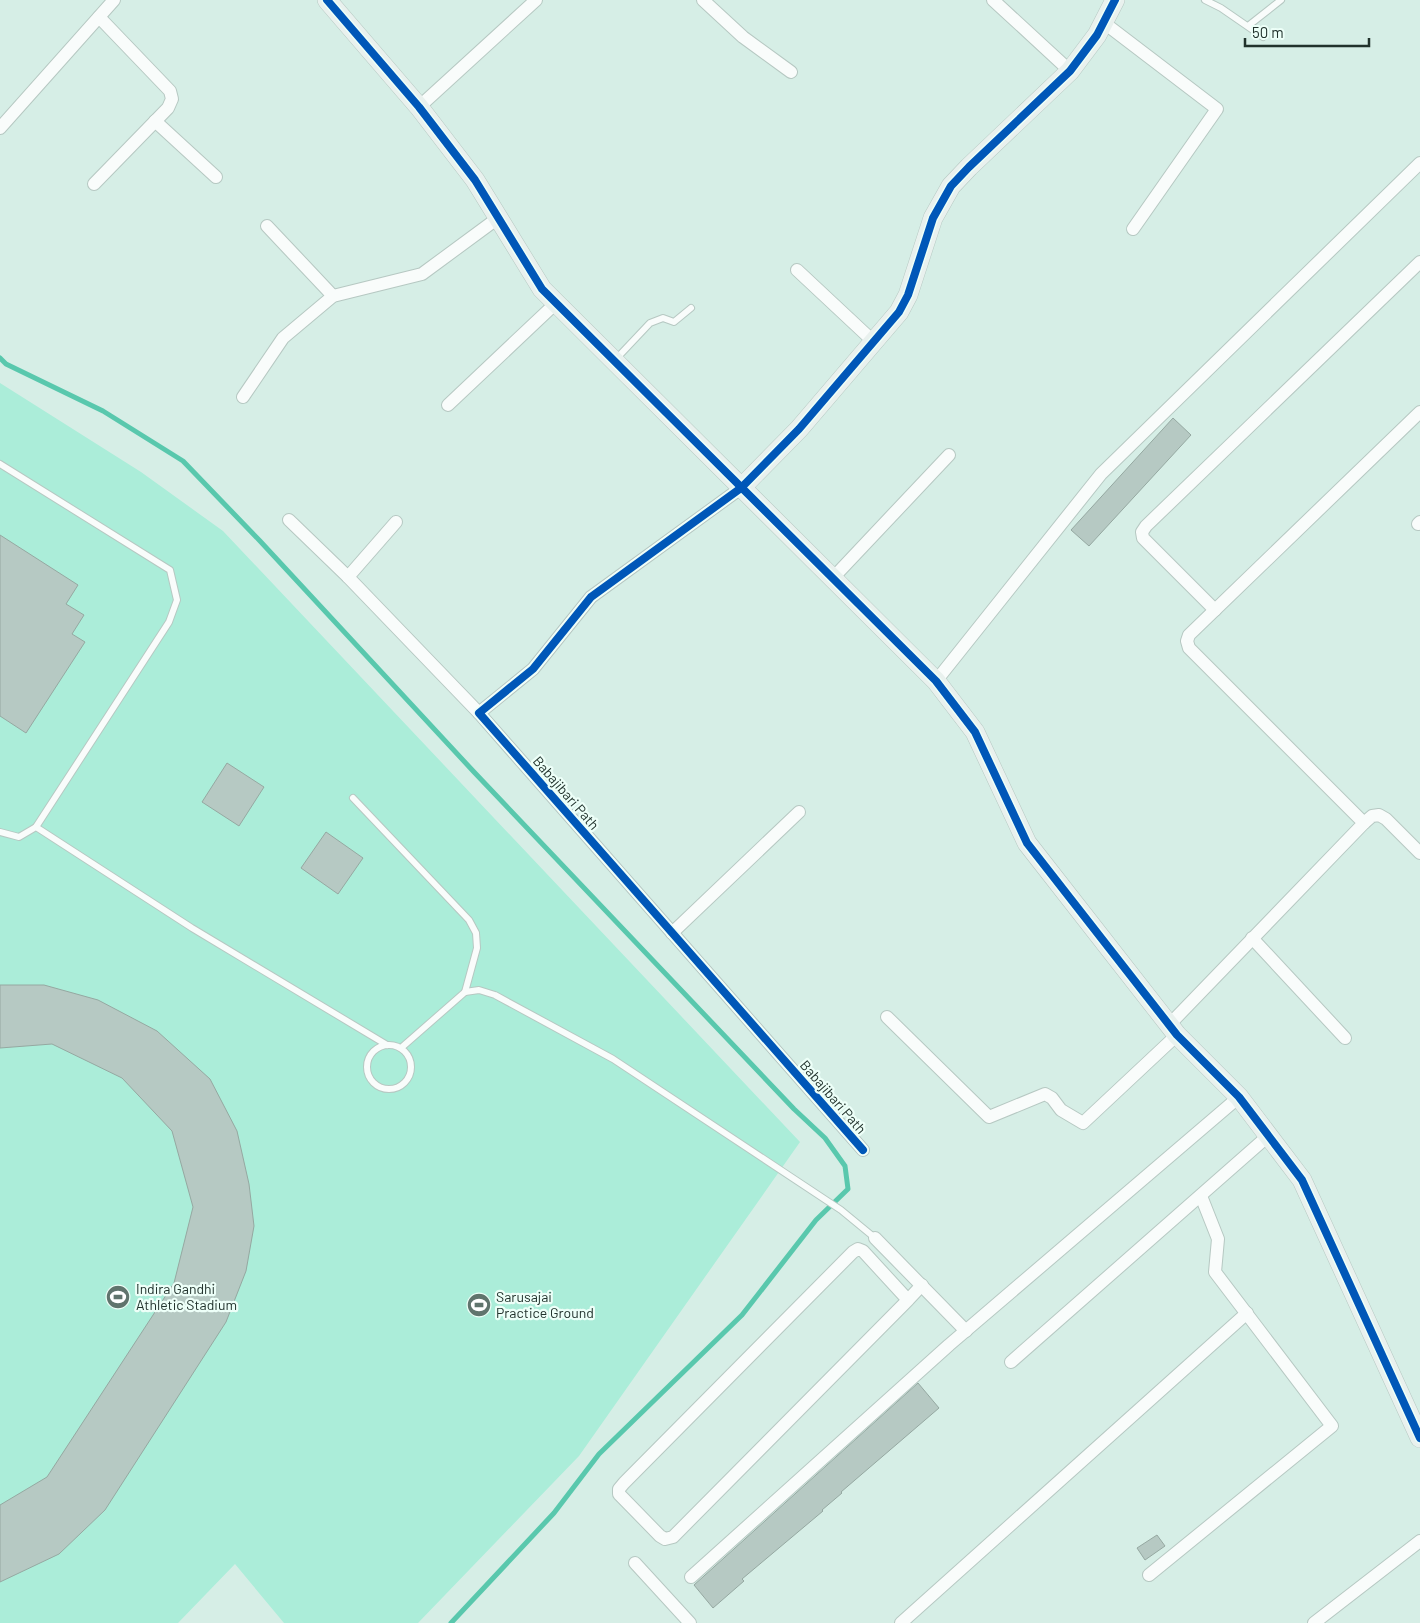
<svg xmlns="http://www.w3.org/2000/svg" width="1420" height="1623" font-family="Barlow,sans-serif">
  <style>
    .green { fill: #abedd9 }
    .lines { fill: none; stroke-linecap: round; stroke-linejoin: round }
    .stream { stroke: #59c8ad; stroke-width: 5 }
    .building { fill: #b6c9c3; stroke: #95a8a1 }
    .lane-casing { stroke: #b6c8c2; stroke-width: 8 }
    .street-casing { stroke: #b6c8c2; stroke-width: 14 }
    .secondary-casing { stroke: #b6c8c2; stroke-width: 20 }
    .lane { stroke: #f9fcfb; stroke-width: 6 }
    .street { stroke: #f9fcfb; stroke-width: 12 }
    .secondary { stroke: #e9f1ee; stroke-width: 19 }
    .cycleway-casing { stroke: #edfff8; stroke-width: 11 }
    .cycleway { stroke: #0057b8; stroke-width: 8 }
    .labels { text-anchor: middle; stroke-width: 4.5; stroke-linejoin: round; paint-order: stroke }
    .street-label { font-size: 14px; fill: #21322c; stroke: #edfff8 }
    .poi-label { font-size: 14px; fill: #21322c; stroke: #edfff8; text-anchor: start }
  </style>
  <rect width="100%" height="100%" fill="#d6eee6"/>
  <polygon class="green" points="0,383 141,472 223,531 800,1142 579,1456 418,1623 284,1623 235,1564 178,1623 0,1623"/>
  <g class="lines">
    <polyline class="stream" points="0,358 6,364 103,411 183,461 260,541 474,772 794,1109 825,1138 845,1166 848,1189 816,1220 742,1315 599,1454 554,1513 451,1623"/>
  </g>
  <g class="building">
    <polygon points="1173,418 1191,435 1089,546 1071,530"/>
    <polygon points="0,535 78,585 66,604 84,615 72,634 85,642 26,733 0,716"/>
    <polygon points="227,763 264,787 239,826 202,802"/>
    <polygon points="326,832 363,858 338,894 301,868"/>
    <polygon points="0,985 44,985 98,1000 157,1031 210,1079 237,1131 249,1184 254,1226 246,1271 226,1322 105,1510 59,1554 0,1582 0,1505 47,1477 174,1283 193,1207 172,1131 122,1078 52,1044 0,1048"/>
    <polygon points="918,1383 939,1408 841,1492 842,1493 822,1510 823,1511 742,1579 744,1581 713,1608 694,1585"/>
    <polygon points="1157,1535 1165,1546 1145,1560 1137,1548"/>
  </g>
  <g class="lines">
    <g class="lane-casing">
      <g id="lane">
        <polyline points="1205,0 1221,8 1263,37"/>
        <polyline points="1248,26 1281,0"/>
        <polyline points="616,359 650,323 663,318 674,322 691,308"/>
        <polyline points="0,464 170,570 177,600 169,622 36,827"/>
        <polyline points="353,798 469,920 476,933 477,948 465,992"/>
        <polyline points="0,832 19,837 36,827 192,928 387,1045"/>
        <circle cx="389" cy="1067" r="22"/>
        <polyline points="401,1048 465,992 479,990 495,995 613,1059 841,1210 875,1238"/>
      </g>
    </g>
    <g class="street-casing">
      <g id="street">
        <polyline points="703,0 743,37 791,72"/>
        <polyline points="993,0 1070,71"/>
        <polyline points="1103,22 1217,109 1133,229"/>
        <polyline points="419,107 536,0"/>
        <polyline points="155,121 216,177"/>
        <polyline points="0,128 114,0"/>
        <polyline points="94,184 168,108 172,99 170,91 99,17"/>
        <polyline points="267,226 333,296"/>
        <polyline points="797,270 874,342"/>
        <polyline points="243,397 283,338 333,296 422,274 498,218"/>
        <polyline points="448,405 556,303"/>
        <polyline points="741,488 591,597 533,669 479,713 863,1150"/>
        <polyline points="289,520 348,577"/>
        <polyline points="396,522 348,577 479,713"/>
        <polyline points="1418,524 1420,522"/>
        <polyline points="832,579 949,455"/>
        <polyline points="1215,610 1143,538 1142,532 1146,526 1420,262"/>
        <polyline points="936,681 1101,474 1420,163"/>
        <polyline points="1364,823 1372,816 1379,815 1386,819 1420,853"/>
        <polyline points="672,933 799,812"/>
        <polyline points="1252,938 1345,1038"/>
        <polyline points="887,1017 989,1117 1045,1094 1052,1098 1061,1110 1083,1123 1177,1035"/>
        <polyline points="1169,1025 1364,823 1189,648 1187,641 1189,635 1420,412"/>
        <polyline points="875,1238 966,1331"/>
        <polyline points="908,1300 863,1251 858,1249 853,1252 624,1483 619,1489 619,1494 660,1536 665,1539 673,1537 908,1300 922,1285"/>
        <polyline points="1011,1362 1268,1136"/>
        <polyline points="635,1563 690,1623"/>
        <polyline points="1149,1575 1332,1426 1215,1272 1218,1239 1201,1196"/>
        <polyline points="691,1577 949,1345 1239,1097"/>
        <polyline points="901,1623 1247,1313"/>
        <polyline points="1314,1623 1420,1541"/>
      </g>
    </g>
    <g class="secondary-casing">
      <g id="secondary">
        <polyline points="327,0 419,107 475,180 542,289 936,681 975,732 1027,843 1177,1035 1239,1097 1302,1180 1420,1438"/>
        <polyline points="741,488 799,429 899,312 908,295 933,218 951,186 969,167 1070,71 1097,35 1115,0"/>
      </g>
    </g>
    <use href="#lane" class="lane"/>
    <use href="#street" class="street"/>
    <use href="#secondary" class="secondary"/>
    <g class="cycleway-casing">
      <g id="cycleway">
        <polyline points="327,0 419,107 475,180 542,289 936,681 975,732 1027,843 1177,1035 1239,1097 1302,1180 1420,1438"/>
        <polyline points="863,1150 479,713 533,669 591,597 741,488 799,429 899,312 908,295 933,218 951,186 969,167 1070,71 1097,35 1115,0"/>
      </g>
    </g>
    <use href="#cycleway" class="cycleway"/>
  </g>
  <defs>
    <g id="stadium-disc" transform="scale(1.25)"><circle r="9.5" fill="#60746d" stroke="#edfff8"/><path d="M0-5a6.5 5 0 1 0 0 10a6.5 5 0 1 0 0-10ZM-3.5-1.8h7v3.6h-7Z" fill="#fff"/></g>
  </defs>
  <g fill-rule="evenodd">
    <use href="#stadium-disc" x="118" y="1297"/>
    <use href="#stadium-disc" x="479" y="1305"/>
  </g>
  <g class="labels">
    <g class="street-label">
      <text transform="translate(566 793) rotate(49)" y="5">Babajibari Path</text>
      <text transform="translate(833 1097) rotate(49)" y="5">Babajibari Path</text>
    </g>
    <g class="poi-label">
      <text x="136" y="1294">Indira Gandhi<tspan x="136" dy="16">Athletic Stadium</tspan></text>
      <text x="496" y="1302">Sarusajai<tspan x="496" dy="16">Practice Ground</tspan></text>
    </g>
  </g>
  <path d="M1245 38v8h124v-8" fill="none" stroke="#21322c" stroke-width="2.5"/>
  <text x="1252" y="38" font-size="15" fill="#21322c" stroke="#edfff8" stroke-width="4" paint-order="stroke">50 m</text>
</svg>
